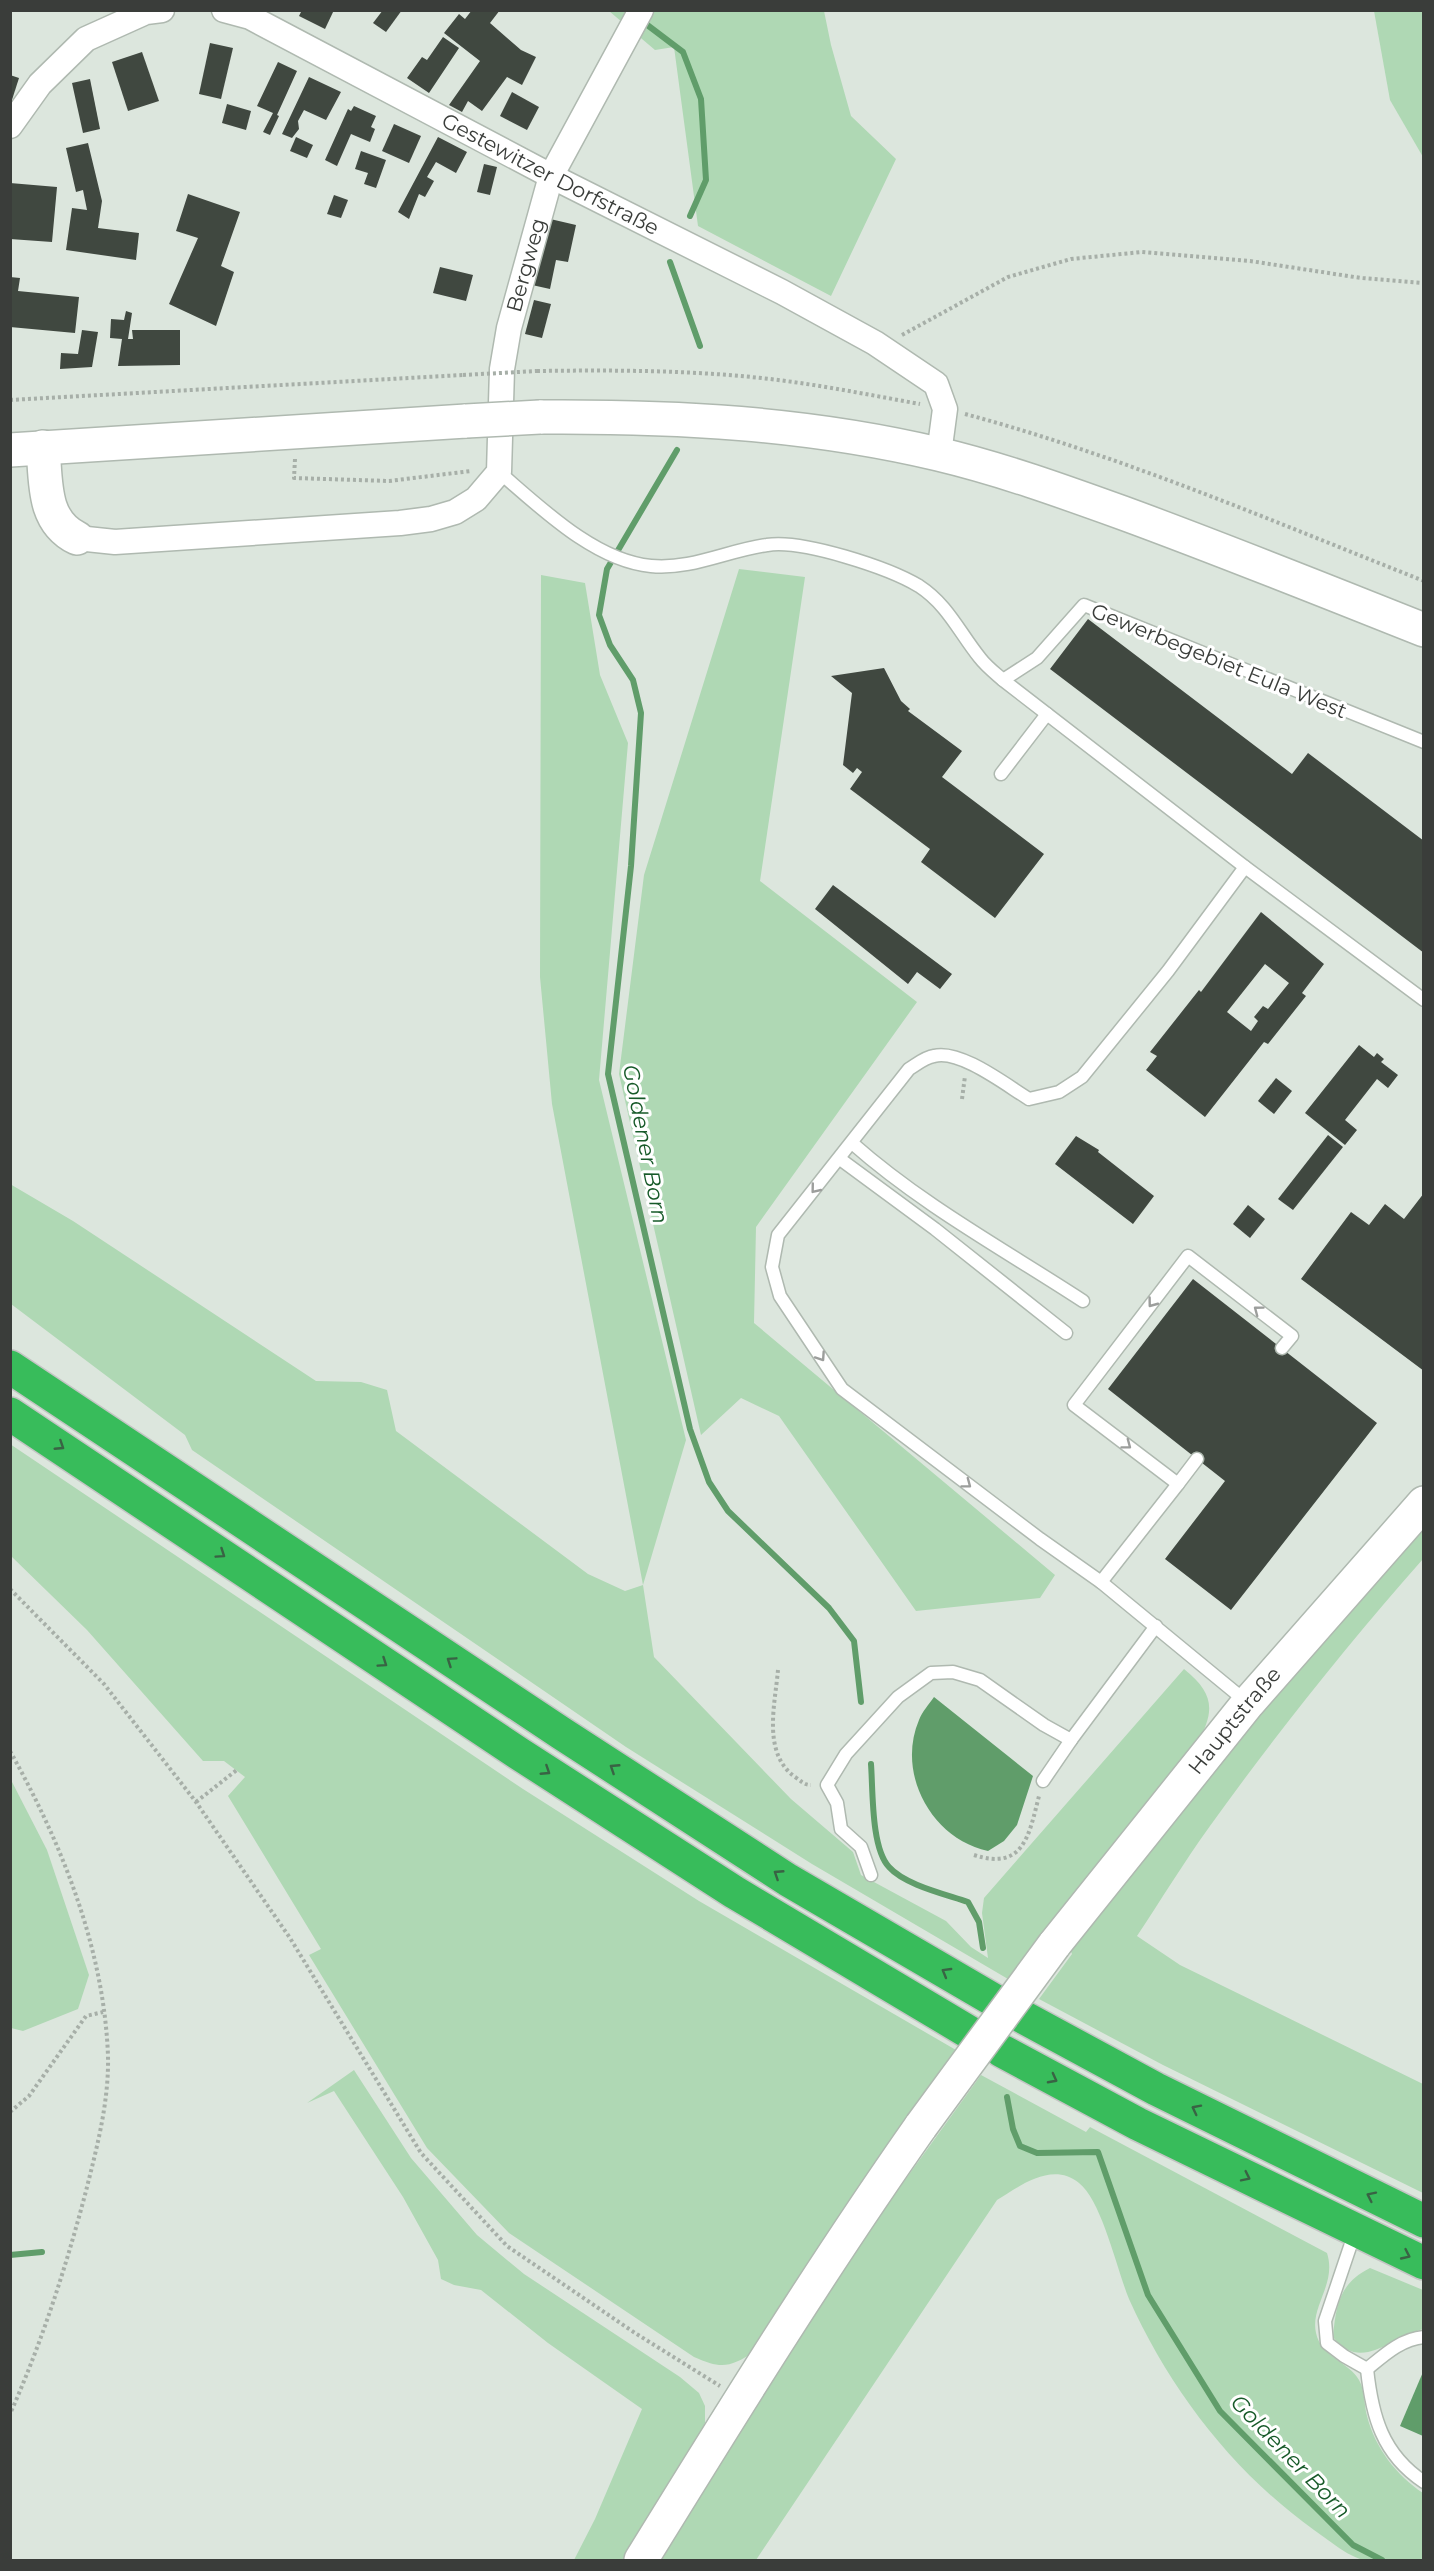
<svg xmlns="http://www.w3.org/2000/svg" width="1434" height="2571" font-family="Montserrat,sans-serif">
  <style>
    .green { fill: #afd8b4 }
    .water { fill: #609d6a }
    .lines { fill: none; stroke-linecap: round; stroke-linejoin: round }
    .stream { stroke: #609d6a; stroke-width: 6 }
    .building { fill: #404840; fill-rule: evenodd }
    .lane-casing { stroke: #afb9b0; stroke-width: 15 }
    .street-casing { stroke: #afb9b0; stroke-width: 27 }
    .secondary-casing { stroke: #afb9b0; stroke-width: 36 }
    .highway-casing { stroke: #c4c5c4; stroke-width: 36 }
    .path { stroke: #a7afa8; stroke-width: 4; stroke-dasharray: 3 3; stroke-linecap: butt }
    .lane { stroke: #fff; stroke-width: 12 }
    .street { stroke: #fff; stroke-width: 24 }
    .secondary { stroke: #fff; stroke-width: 33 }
    .highway { stroke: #38bc5b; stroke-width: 33 }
    .secondary-bridge-casing { stroke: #afb9b0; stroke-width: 36; stroke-linecap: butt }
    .path-bridge { stroke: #a7afa8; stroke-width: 4; stroke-dasharray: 3 3; stroke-linecap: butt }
    .secondary-bridge { stroke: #fff; stroke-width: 33 }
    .oneway { stroke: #9c9e9c }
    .oneway2 { stroke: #396344 }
    .labels { text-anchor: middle; stroke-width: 6; stroke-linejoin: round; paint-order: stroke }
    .street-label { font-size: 21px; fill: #3a3d3a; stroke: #fff }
    .water-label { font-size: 22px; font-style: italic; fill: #175a29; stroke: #fff }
  </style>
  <rect width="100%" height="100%" fill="#dce6dd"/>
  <g class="green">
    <polygon points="609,11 824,11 831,45 851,116 896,159 831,296 698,226 674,47 655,50"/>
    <polygon points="1374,11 1423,11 1423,157 1390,100"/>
    <polygon points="739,569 805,577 760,881 917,1002 756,1227 754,1323 1055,1575 1040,1598 916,1611 779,1416 741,1398 701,1435 619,1074 644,875"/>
    <path d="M541 575 585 583 600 675 628 743 599 1080 686 1440 643 1585 654 1657 791 1799 853 1852 861 1875 946 1921 971 1947 988 1958 982 1913 984 1898 1184 1669C1215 1694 1215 1711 1197 1744L1039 1936 1008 1979 812 1864 626 1747 192 1450 185 1435 11 1304 10 1184 73 1221 316 1381 361 1382 387 1390 396 1431 588 1574 625 1591 643 1585 552 1104 540 977Z"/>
    <path d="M10 1444 523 1789 699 1901 956 2050 908 2119 755 2351C730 2368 721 2369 694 2357L509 2233 427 2148 309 1955 321 1949 228 1796 245 1777 224 1761H203L87 1630 11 1556Z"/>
    <path d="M1423 1519V1559C1348 1644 1276 1734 1210 1826 1184 1862 1161 1900 1137 1936L1180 1965 1423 2084V2193L1163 2065 1039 1999 1072 1954 1070 1949 1161 1829Z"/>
    <polygon points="11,1780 47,1850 89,1975 78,2009 23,2031 11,2028"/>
    <polygon points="354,2070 411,2158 477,2235 524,2274 680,2377 699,2393 705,2406 705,2423 696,2444 627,2560 574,2560 595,2519 642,2409 548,2343 481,2290 454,2285 441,2279 438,2260 403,2197 334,2091 307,2103"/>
    <path d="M981 2075 1086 2132 1090 2127 1327 2253C1337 2284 1310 2306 1316 2333 1321 2357 1349 2362 1359 2380 1365 2390 1364 2405 1367 2416 1375 2448 1397 2476 1423 2493V2560C1409 2560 1372 2564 1360 2559 1343 2553 1329 2540 1314 2530 1233 2472 1170 2390 1129 2299 1117 2270 1102 2201 1079 2183 1052 2161 1020 2186 997 2200L756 2560H658L860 2242Z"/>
    <path d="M1370 2268 1423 2290V2329C1391 2337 1361 2373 1333 2337 1336 2304 1340 2283 1370 2268Z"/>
  </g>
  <g class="water">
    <path d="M934 1697 1033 1776 1017 1825 1004 1841 988 1851C932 1839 896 1774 919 1720 922 1712 929 1704 934 1697Z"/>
    <polygon points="1423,2372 1424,2436 1423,2436 1400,2426"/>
  </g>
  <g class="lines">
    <g class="stream">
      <polyline points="642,21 683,52 701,99 706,180 690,216"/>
      <polyline points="670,262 700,346"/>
      <polyline points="677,450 607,569 599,615 610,645 633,680 641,713 631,866 608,1074 690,1429 709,1482 728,1511 829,1608 854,1641 861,1702"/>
      <path d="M871 1764C873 1790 871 1848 889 1867 905 1885 945 1894 968 1902L979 1922 983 1948"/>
      <polyline points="1007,2097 1013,2129 1020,2146 1037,2153 1098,2152 1148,2295 1220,2411 1353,2545 1382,2560"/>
      <polyline points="10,2255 42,2252"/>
    </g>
  </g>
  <g class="building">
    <polygon points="302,10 334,10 325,29 299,16"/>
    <polygon points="383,10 402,10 386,32 373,23"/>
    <polygon points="472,10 500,10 490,23 521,50 536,57 522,85 507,77 482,111 468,101 462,112 449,105 480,61 444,33 459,14 465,19"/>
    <polygon points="443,37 459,48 429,93 407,78 422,57 427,60"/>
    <polygon points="210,43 233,48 221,99 199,94"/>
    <polygon points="142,52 159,101 128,111 112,62"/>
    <polygon points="278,62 297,71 277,115 279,116 270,135 263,132 273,113 257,106"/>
    <polygon points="10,75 19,78 11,103 10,103"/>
    <polygon points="309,77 341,92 326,120 304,110 298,121 299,129 292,138 282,134"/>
    <polygon points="90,79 100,129 83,133 72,83"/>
    <polygon points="512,92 539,107 527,130 500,116"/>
    <polygon points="227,104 251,111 246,130 222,123"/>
    <polygon points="354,106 376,116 371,127 375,129 370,142 351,134 337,166 325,160 348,109 351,111"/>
    <polygon points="394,124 421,136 409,163 382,151"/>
    <polygon points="296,137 313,145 307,158 290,151"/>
    <polygon points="438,137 467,152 456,173 436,162 427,177 434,181 425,197 419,194 409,219 398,212"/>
    <polygon points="88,143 102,201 98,228 139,233 136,260 66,250 72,208 87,210 83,190 76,192 66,148"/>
    <polygon points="361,151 386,160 376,188 364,184 368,173 355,169"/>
    <polygon points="484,164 497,167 490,195 477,192"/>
    <polygon points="10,183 57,187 52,242 10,239"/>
    <polygon points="188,194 240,212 221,266 234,272 216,326 169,304 198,238 176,231"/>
    <polygon points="334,195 348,200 341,218 327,214"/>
    <polygon points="546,218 576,225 568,262 556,260 550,289 532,285"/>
    <polygon points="440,267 473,275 466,301 433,293"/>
    <polygon points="10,277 20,278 18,291 79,297 75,333 10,327"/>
    <polygon points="534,300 551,304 542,338 525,334"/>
    <polygon points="126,311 132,313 128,339 133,339 132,330 180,330 180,365 118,366 122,339 110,338 111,319 124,320"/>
    <polygon points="82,330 98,332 92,367 60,369 61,353 78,354"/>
    <polygon points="1088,619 1292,774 1308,753 1424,841 1424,953 1050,669"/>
    <polygon points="884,668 901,701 910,709 908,711 962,751 942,777 1044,854 995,918 921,862 930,849 850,789 862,772 857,768 853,773 843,765 852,693 831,676"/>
    <polygon points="833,885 952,974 940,989 917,972 908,984 815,909"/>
    <path d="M1261 912 1324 964 1302 993 1306 996 1268 1044 1264 1042 1205 1117 1146 1070 1157 1056 1150 1052 1199 990 1201 992ZM1265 964 1289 983 1268 1009 1263 1006 1254 1017 1258 1021 1251 1031 1227 1012Z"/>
    <polygon points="1359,1045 1374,1057 1377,1053 1384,1059 1381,1062 1398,1075 1388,1088 1377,1079 1345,1120 1357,1130 1345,1145 1305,1113"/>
    <polygon points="1276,1078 1292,1091 1274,1114 1258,1101"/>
    <polygon points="1328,1135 1343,1147 1293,1210 1278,1199"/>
    <polygon points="1076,1136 1099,1150 1098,1152 1154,1196 1133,1224 1055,1164"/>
    <polygon points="1424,1193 1424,1371 1301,1279 1351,1212 1369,1225 1385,1204 1404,1219"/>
    <polygon points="1248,1205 1265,1219 1250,1238 1233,1224"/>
    <polygon points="1193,1279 1377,1423 1231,1610 1165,1559 1225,1481 1108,1389"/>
  </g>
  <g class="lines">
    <g class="lane-casing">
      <g id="lane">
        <path d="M499 472C541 508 595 561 651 566 691 570 729 550 767 545 802 539 889 568 919 586 948 605 959 632 980 658 986 666 995 673 1003 680L1245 867 1424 1000"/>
        <polyline points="1003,680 1037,658 1084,605 1424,742"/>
        <polyline points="1001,774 1047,714"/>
        <path d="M1245 867 1168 971 1082 1077 1059 1092 1029 1099C1006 1085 960 1049 934 1056 925 1057 916 1065 909 1069L778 1235 772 1267 780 1296 842 1389 1040 1539 1101 1582 1248 1703"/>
        <path d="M852 1143C922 1205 1005 1250 1083 1301"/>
        <polyline points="840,1159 935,1229 1066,1333"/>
        <polyline points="1197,1459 1178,1484 1074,1405 1188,1256 1292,1336 1282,1348"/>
        <polyline points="1101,1582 1178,1484"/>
        <polyline points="1043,1781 1071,1740 1156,1626"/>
        <polyline points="871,1875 861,1847 841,1829 837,1803 827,1785 846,1754 898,1697 931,1673 953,1672 980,1680 1044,1725 1071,1740"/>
        <polyline points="1355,2232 1325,2321 1327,2343 1344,2356 1367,2369"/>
        <path d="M1367 2369C1372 2416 1382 2454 1424 2482"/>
        <path d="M1367 2369C1384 2355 1401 2339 1424 2337"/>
      </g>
    </g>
    <g class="street-casing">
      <g id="street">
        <path id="s1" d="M224 10 250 17 551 176 782 292 875 343 936 384 945 409 939 454"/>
        <polyline points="10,126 40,84 86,39 146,12 162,10"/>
        <path id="s2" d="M77 538 115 542 400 523 431 519 455 512 476 499 499 472 502 369 509 328 551 176 641 10"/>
      </g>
    </g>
    <g class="secondary-casing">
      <g id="secondary">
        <path d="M540 417C674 416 807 423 938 454 1001 469 1062 491 1123 513 1224 550 1323 590 1424 630"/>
        <path d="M43 447C46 481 42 521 77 538"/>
        <polyline points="10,450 466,421"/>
        <path id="s3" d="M1054 1945 1248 1703 1424 1503"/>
        <path d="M641 2560C731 2414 822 2267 921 2126"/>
      </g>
    </g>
    <g class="highway-casing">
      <g id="highway">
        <polyline points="10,1367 561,1733 788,1880 997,2002"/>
        <polyline points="10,1414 518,1753 734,1892 972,2034"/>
        <polyline points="1023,2017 1156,2089 1424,2221"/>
        <polyline points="1002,2051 1138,2124 1424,2263"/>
      </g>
    </g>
    <g class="path">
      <polyline points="902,335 1008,277 1071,259 1142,252 1250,261 1361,278 1424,283"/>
      <path d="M537 371C614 370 693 370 770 379 821 385 870 395 920 404"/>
      <polyline points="10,400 463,375"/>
      <path d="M965 414C1122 456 1272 521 1424 581"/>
      <polyline points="295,459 294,478 389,481 471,471"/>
      <polyline points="962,1099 965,1076"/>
      <polyline points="10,1589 104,1684 196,1802 290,1938 421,2153 507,2246 635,2333 720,2386"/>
      <path d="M778 1670C775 1705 762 1753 795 1777 801 1781 804 1785 811 1785"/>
      <path d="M10 1751C62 1844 104 1949 108 2056 109 2102 97 2147 86 2191 66 2267 42 2342 10 2414"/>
      <polyline points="196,1802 238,1769"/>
      <path d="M974 1855C1024 1871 1029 1835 1039 1796"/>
      <polyline points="10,2112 29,2096 86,2016 103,2012"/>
    </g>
    <use href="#lane" class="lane"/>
    <use href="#street" class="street"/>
    <use href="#secondary" class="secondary"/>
    <use href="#highway" class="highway"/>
    <g class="secondary-bridge-casing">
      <g id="secondary-bridge">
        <polyline points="466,421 540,417"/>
        <polyline points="921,2126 1054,1945"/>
      </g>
    </g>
    <polyline class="path-bridge" points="463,375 537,371"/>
    <use href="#secondary-bridge" class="secondary-bridge"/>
  </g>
  <defs><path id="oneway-chevron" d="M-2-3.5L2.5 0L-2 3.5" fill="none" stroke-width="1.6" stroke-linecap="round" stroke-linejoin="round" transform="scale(1.5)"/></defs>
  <g class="oneway">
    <use href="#oneway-chevron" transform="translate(815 1189) rotate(129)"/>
    <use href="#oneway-chevron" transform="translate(1152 1303) rotate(127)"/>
    <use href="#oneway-chevron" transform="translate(1258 1310) rotate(-143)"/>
    <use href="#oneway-chevron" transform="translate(821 1357) rotate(56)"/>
    <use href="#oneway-chevron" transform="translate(1127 1445) rotate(37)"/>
    <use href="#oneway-chevron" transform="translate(967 1484) rotate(37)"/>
  </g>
  <g class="oneway2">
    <use href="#oneway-chevron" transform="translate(60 1446) rotate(33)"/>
    <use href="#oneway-chevron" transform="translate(221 1554) rotate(34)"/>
    <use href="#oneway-chevron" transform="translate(451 1661) rotate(-146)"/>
    <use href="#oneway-chevron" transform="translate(383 1663) rotate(34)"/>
    <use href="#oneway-chevron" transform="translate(614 1768) rotate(-147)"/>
    <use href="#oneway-chevron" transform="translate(546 1771) rotate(33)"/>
    <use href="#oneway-chevron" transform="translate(778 1874) rotate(-147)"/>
    <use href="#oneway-chevron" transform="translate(946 1972) rotate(-150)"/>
    <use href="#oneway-chevron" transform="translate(1053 2079) rotate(28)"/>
    <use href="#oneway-chevron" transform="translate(1196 2109) rotate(-153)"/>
    <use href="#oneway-chevron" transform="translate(1246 2177) rotate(26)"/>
    <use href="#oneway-chevron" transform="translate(1371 2196) rotate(-154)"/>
    <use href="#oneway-chevron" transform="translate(1406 2255) rotate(25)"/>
  </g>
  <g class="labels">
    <g class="street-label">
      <text dy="7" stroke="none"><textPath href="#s1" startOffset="366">Gestewitzer Dorfstraße</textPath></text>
      <text dy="7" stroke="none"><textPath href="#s2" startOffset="650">Bergweg</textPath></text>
      <text transform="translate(1219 661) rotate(22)" y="7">Gewerbegebiet Eula West</text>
      <text dy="7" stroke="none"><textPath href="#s3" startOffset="288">Hauptstraße</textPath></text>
    </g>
    <g class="water-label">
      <text transform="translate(646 1144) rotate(79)" y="8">Goldener Born</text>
      <text transform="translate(1291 2456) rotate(46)" y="8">Goldener Born</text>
    </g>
  </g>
  <rect width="1434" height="2571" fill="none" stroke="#3a3d3a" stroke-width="24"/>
</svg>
